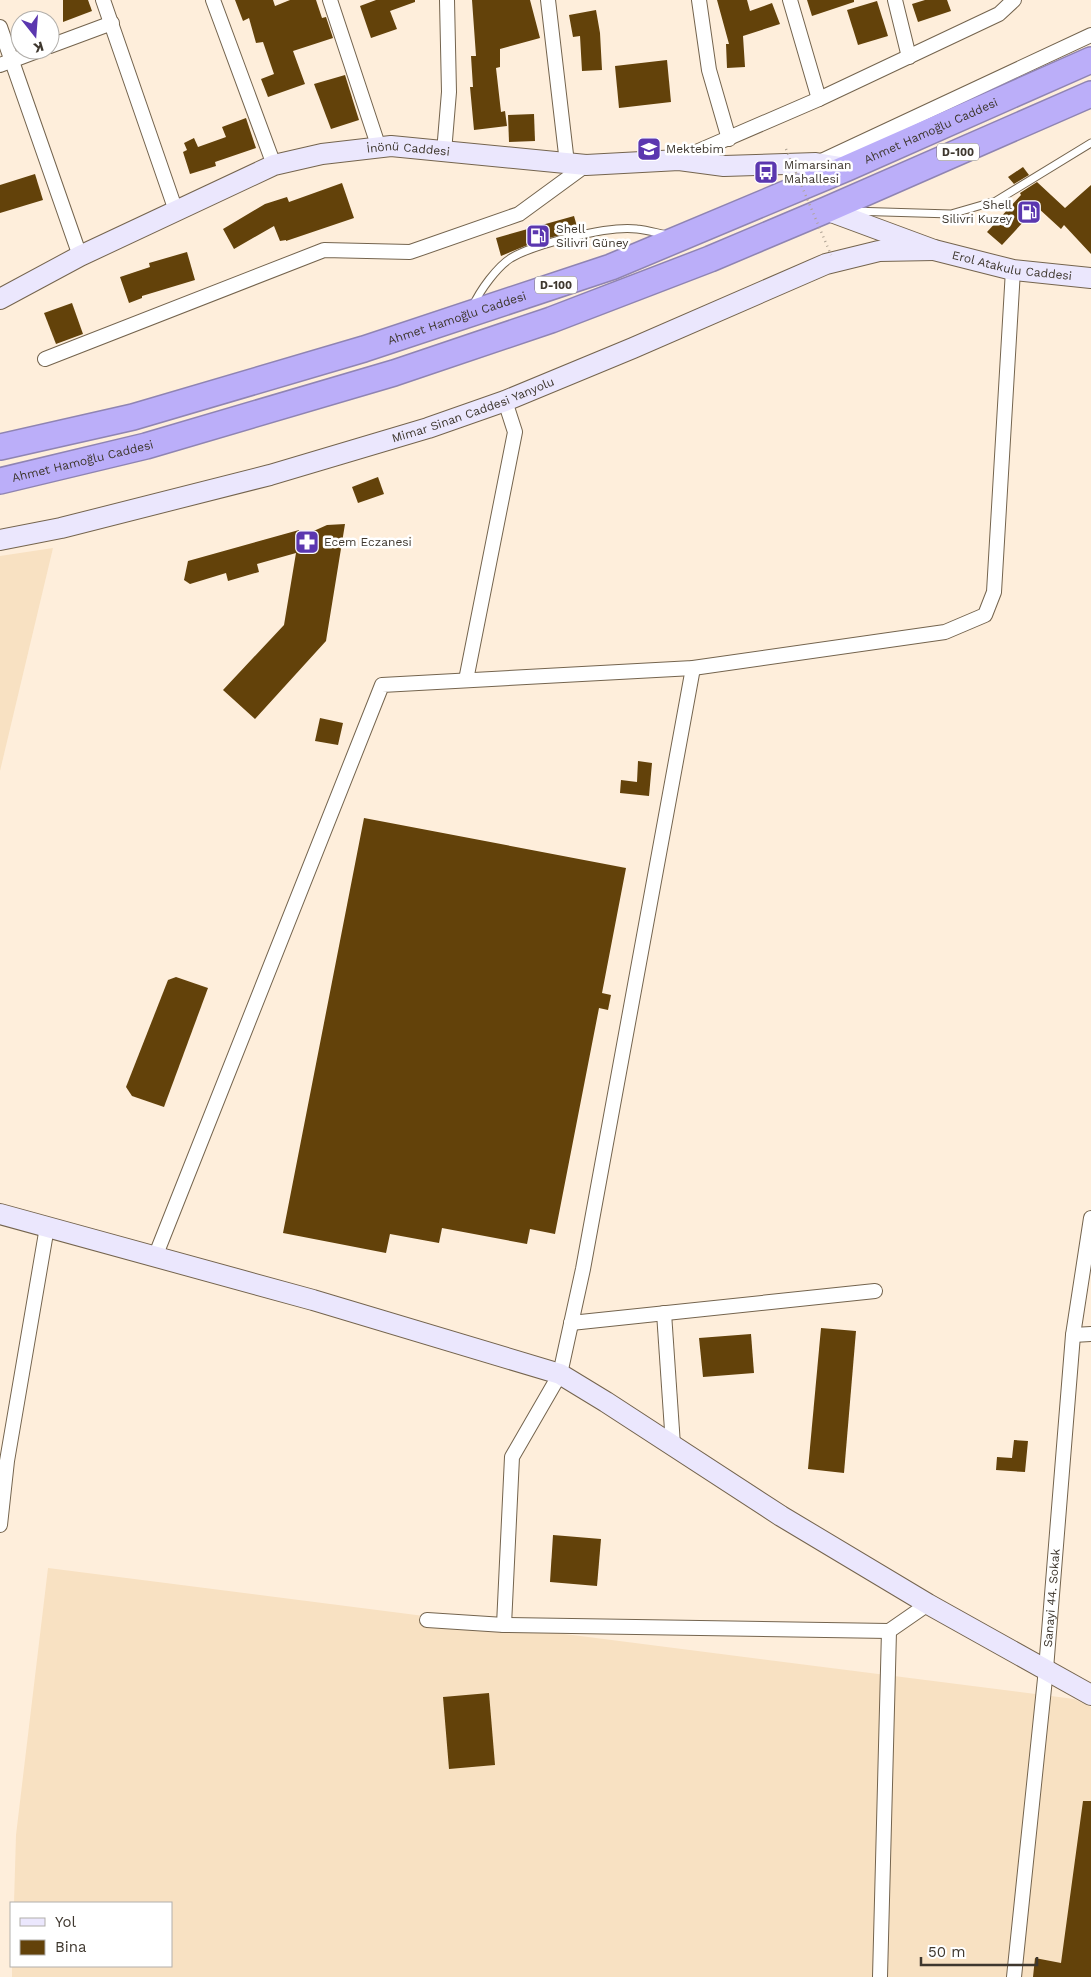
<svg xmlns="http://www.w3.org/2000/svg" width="1091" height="1977" font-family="'Work Sans',sans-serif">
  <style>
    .built { fill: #f8e1c2 }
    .building { fill: #63420a }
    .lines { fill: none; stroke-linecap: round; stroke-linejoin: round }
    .lane-casing { stroke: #74644e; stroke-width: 9 }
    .street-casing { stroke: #74644e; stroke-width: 16 }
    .secondary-casing { stroke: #74644e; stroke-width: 22 }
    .highway-casing { stroke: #8f84b2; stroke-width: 28 }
    .lane { stroke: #fff; stroke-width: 7 }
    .street { stroke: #fff; stroke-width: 14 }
    .secondary { stroke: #ebe7fd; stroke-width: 20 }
    .highway { stroke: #bbaef9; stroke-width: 25 }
    .path-bridge { stroke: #b0a495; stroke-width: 2.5; stroke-dasharray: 1 4; stroke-linecap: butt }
    .labels { text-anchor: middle; stroke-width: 5; stroke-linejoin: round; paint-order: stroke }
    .shield { fill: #fff; stroke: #78736d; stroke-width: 1 }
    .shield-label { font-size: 11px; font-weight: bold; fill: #3e372e }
    .street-label { font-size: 12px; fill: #3e372e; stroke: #fff }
    .poi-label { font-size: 12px; fill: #3e372e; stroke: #fff; text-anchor: start }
  </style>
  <rect width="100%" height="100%" fill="#feeedb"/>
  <g class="built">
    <polygon points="53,548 0,771 0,556"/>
    <polygon points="48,1568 1074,1699 1091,1707 1091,1977 12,1977 12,1966 171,1966 171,1903 14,1903 16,1835"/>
  </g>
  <g class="building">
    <polygon points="63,0 88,0 92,11 63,22"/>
    <polygon points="235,0 273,0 275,6 290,0 316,0 322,18 326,17 333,38 293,51 305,84 268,97 261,79 274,74 263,42 256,43 249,18 243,21"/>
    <polygon points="376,0 415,0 415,2 390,11 397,29 371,38 360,6"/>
    <polygon points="472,0 530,0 540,38 500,49 500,67 496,68 501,112 505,111 507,126 474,130 470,87 473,87 471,56 476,56"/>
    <polygon points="717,0 747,0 750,11 772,3 780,24 743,36 745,67 727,68 726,44 729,44"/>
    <polygon points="807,0 854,0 854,2 812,16"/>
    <polygon points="925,0 947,0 951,11 918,22 912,4"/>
    <polygon points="877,1 888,36 858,45 847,10"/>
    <polygon points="596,10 600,33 602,70 582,71 580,36 573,37 569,15"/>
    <polygon points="667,60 671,102 619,108 615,66"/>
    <polygon points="345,75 359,120 331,129 314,84"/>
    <polygon points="534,114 535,141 509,142 508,115"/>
    <polygon points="246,118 256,148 215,162 216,166 190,174 183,152 187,150 184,143 194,138 198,147 226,137 222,127"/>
    <polygon points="1023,167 1029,175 1014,184 1008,177"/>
    <polygon points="35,174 43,200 0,213 0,185"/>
    <polygon points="1037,182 1065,208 1091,185 1091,254 1064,225 1061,229 1037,207 1002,245 987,232 1021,195 1020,193"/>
    <polygon points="342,183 354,218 286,241 286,240 280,241 274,226 234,249 223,229 265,204 287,197 289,202"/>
    <polygon points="574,216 578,230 535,242 501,256 496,238"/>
    <polygon points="187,252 195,280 142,296 142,298 129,303 120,277 150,267 149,263"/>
    <polygon points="72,303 83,334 56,344 44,313"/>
    <polygon points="378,477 384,494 358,503 352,487"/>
    <polygon points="345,524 326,641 255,719 223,690 284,625 296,553 257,564 259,572 228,581 226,573 190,584 184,580 188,561 299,530 298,538 327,525"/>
    <polygon points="320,718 343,723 338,745 315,741"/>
    <polygon points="638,761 652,763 649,796 620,793 621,780 637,782"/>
    <polygon points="364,818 626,868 602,993 611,995 608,1010 599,1008 555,1234 530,1229 527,1244 442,1228 439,1243 390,1234 386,1253 283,1233"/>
    <polygon points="176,977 208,988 164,1107 132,1096 126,1087 168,980"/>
    <polygon points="821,1328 856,1331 844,1473 808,1469"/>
    <polygon points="751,1334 754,1373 703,1377 699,1338"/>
    <polygon points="1014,1440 1028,1441 1025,1472 996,1470 997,1457 1012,1458"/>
    <polygon points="553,1535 601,1539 597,1586 550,1582"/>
    <polygon points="489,1693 495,1765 449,1769 443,1697"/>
    <polygon points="1083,1801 1091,1801 1091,1977 1033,1977 1035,1958 1061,1963"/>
  </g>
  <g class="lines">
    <g class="lane-casing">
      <g id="lane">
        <polyline points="851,211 951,214 996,201 1091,143"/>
        <path d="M473 306C480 290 497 267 511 258 535 244 609 225 637 229 647 230 657 233 667 235"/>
      </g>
    </g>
    <g class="street-casing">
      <g id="street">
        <polyline points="103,0 176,211"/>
        <polyline points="213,0 274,165"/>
        <polyline points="330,0 379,148"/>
        <polyline points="548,0 567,163"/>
        <polyline points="699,0 709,70 729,139"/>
        <polyline points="790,0 819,99"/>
        <polyline points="895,0 909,57"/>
        <polyline points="0,27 80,256"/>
        <polyline points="50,46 112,23"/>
        <polyline points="0,65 40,50"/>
        <polyline points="444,152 449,92 447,0"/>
        <polyline points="680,159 819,99 999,14 1014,0"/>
        <polyline points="817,163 1091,35"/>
        <polyline points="45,359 324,250 410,252 519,214 586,165"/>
        <polyline points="466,680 515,432 505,401"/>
        <polyline points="155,1257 382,685 693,668 945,632 985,615 994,592 1013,270"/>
        <polyline points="664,1313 673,1445"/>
        <polyline points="571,1323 875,1291"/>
        <polyline points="1073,1335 1091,1334"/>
        <polyline points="0,1525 7,1461 47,1227"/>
        <polyline points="427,1620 504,1625 889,1631 928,1604"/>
        <polyline points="504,1625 512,1457 560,1374 583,1269 693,668"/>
        <polyline points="880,1977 889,1631"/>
        <path id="s1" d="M1014 1977 1046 1669 1073 1335 1091 1218"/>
      </g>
    </g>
    <g class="secondary-casing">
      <g id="secondary">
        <path id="s2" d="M826 210 934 250 1013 270 1091 278"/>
        <path id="s3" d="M0 299 80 256 274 165 322 154 391 146 586 165 679 160 724 166 816 163 847 168"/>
        <path id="s4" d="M0 540 61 528 270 475 428 428 505 401 633 348 826 264 879 251 934 250"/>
        <polyline points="0,1214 313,1300 560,1374 606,1402 781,1516 928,1604 1091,1695"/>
      </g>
    </g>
    <g class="highway-casing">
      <g id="highway">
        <path id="s5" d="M0 447 133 417 364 349 611 267 847 168 1091 60"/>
        <path id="s6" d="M0 481 146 446 394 373 551 320 710 259 826 210 1091 94"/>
      </g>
    </g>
    <use href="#lane" class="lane"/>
    <use href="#street" class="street"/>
    <use href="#secondary" class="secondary"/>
    <use href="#highway" class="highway"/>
    <polyline class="path-bridge" points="786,149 831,255"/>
  </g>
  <defs>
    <g id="school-square" transform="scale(1.25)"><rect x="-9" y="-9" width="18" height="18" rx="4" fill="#5b37af" stroke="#fff"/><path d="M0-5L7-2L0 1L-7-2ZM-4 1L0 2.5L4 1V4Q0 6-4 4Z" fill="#fff"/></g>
    <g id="bus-square" transform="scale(1.25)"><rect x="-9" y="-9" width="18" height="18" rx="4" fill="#5b37af" stroke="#fff"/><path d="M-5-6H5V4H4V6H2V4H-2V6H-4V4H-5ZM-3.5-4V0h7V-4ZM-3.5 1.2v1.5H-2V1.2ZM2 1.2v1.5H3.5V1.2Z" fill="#fff"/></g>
    <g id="fuel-square" transform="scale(1.25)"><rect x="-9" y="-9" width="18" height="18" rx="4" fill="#5b37af" stroke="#fff"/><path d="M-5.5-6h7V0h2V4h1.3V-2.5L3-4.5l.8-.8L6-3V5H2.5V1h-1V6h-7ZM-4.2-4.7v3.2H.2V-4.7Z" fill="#fff"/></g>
    <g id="pharmacy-square" transform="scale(1.25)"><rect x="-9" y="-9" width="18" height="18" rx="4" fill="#5b37af" stroke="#fff"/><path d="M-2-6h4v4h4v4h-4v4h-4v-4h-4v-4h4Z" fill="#fff"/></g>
  </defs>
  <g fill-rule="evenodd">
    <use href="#school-square" x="649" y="149"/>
    <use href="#bus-square" x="766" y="172"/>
    <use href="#fuel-square" x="1029" y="212"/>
    <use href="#fuel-square" x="538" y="236"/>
    <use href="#pharmacy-square" x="307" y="542"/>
  </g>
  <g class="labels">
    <g class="shield">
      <rect x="937" y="143.5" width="42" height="17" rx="4"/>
      <rect x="535" y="276.5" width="42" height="17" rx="4"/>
    </g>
    <g class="shield-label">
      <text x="958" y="156">D-100</text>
      <text x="556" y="289">D-100</text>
    </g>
    <g class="street-label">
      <text dy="4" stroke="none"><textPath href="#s5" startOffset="985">Ahmet Hamoğlu Caddesi</textPath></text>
      <text dy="4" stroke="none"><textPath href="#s3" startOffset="441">İnönü Caddesi</textPath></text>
      <text dy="4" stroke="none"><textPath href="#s2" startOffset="195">Erol Atakulu Caddesi</textPath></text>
      <text dy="4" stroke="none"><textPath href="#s5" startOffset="475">Ahmet Hamoğlu Caddesi</textPath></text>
      <text dy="4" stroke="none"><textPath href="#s4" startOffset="491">Mimar Sinan Caddesi Yanyolu</textPath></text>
      <text dy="4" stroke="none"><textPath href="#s6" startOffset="85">Ahmet Hamoğlu Caddesi</textPath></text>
      <text dy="4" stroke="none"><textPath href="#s1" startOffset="381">Sanayi 44. Sokak</textPath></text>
    </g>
    <g class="poi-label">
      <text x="666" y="153">Mektebim</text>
      <text x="784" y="169">Mimarsinan<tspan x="784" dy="14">Mahallesi</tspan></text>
      <text x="1012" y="209" text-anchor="end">Shell<tspan x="1012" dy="14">Silivri Kuzey</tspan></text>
      <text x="556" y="233">Shell<tspan x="556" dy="14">Silivri Güney</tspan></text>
      <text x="324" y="546">Ecem Eczanesi</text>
    </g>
  </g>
  <rect x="10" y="1902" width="162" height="65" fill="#ffffff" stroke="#b2afab"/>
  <rect x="20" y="1918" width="25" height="8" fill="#ebe7fd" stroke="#b2afab"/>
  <text x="55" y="1927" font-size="15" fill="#3e372e">Yol</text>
  <rect x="20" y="1940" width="25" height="15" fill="#63420a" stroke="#b2afab"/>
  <text x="55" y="1952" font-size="15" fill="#3e372e">Bina</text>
  <g transform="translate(35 35) rotate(163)"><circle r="24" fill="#ffffff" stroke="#b2afab"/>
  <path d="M0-4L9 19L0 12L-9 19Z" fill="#5b37af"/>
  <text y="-8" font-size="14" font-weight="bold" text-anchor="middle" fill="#3e372e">K</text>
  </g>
  <path d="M921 1957v8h116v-8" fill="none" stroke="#3e372e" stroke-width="2.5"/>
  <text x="928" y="1957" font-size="15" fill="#3e372e" stroke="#ffffff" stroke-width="4" paint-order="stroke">50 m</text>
</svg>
